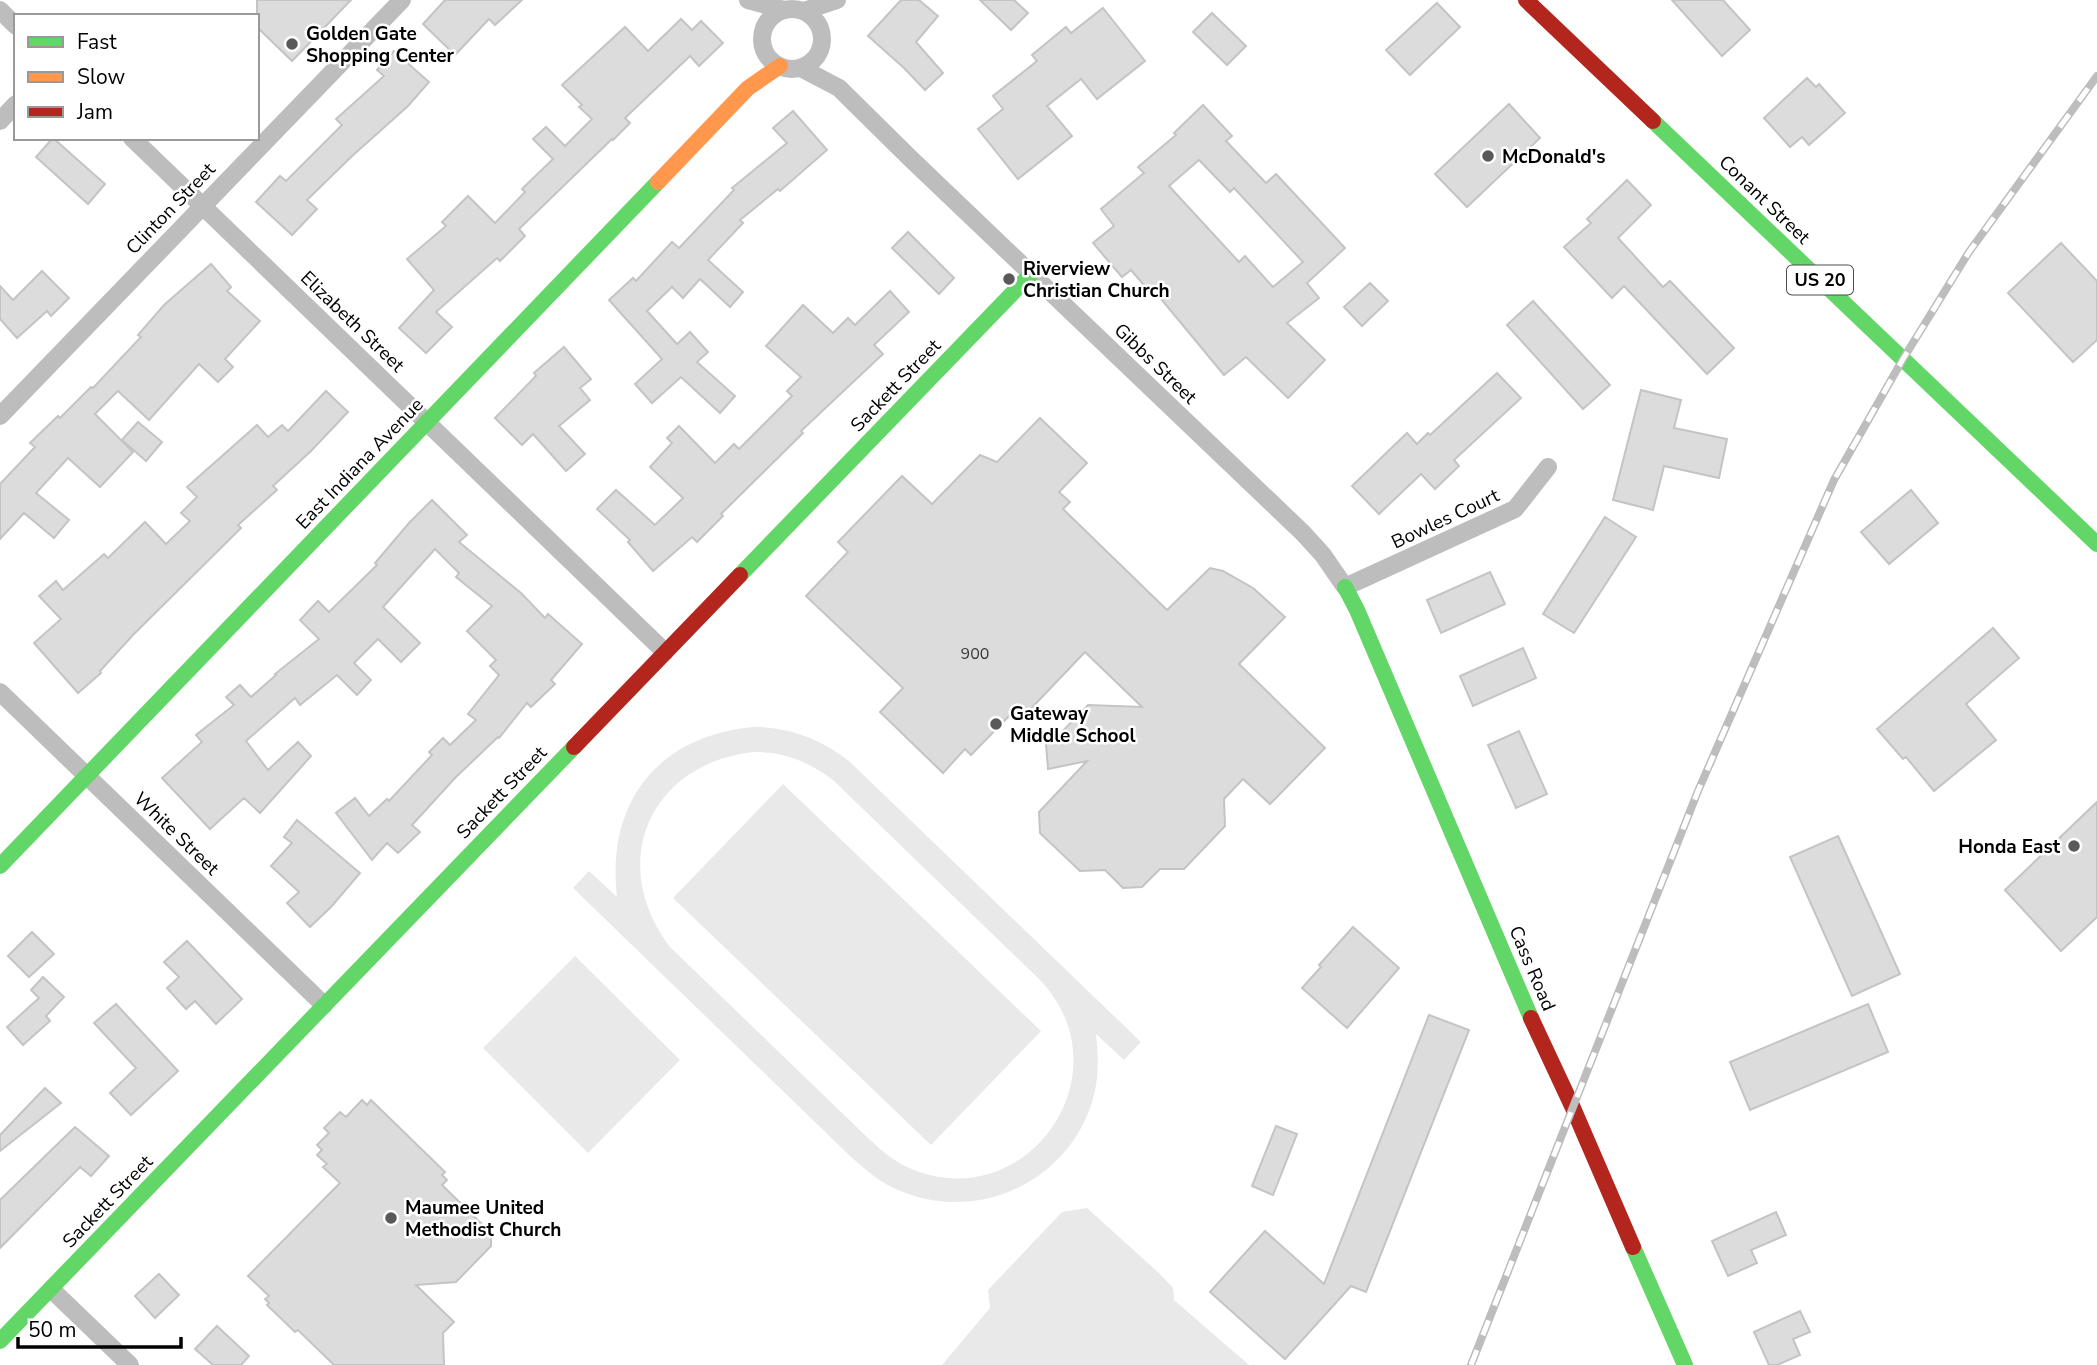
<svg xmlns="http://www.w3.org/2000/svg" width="2097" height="1365" font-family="'Nunito Sans',sans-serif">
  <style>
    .green { fill: #e9e9e9; fill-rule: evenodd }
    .building { fill: #dcdcdc; stroke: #c4c4c4; stroke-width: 2; fill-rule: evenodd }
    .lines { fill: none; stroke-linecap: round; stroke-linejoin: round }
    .street { stroke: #bdbdbd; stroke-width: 18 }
    .fast { stroke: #63d668; stroke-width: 16 }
    .slow { stroke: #ff974d; stroke-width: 16 }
    .jam { stroke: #b3261e; stroke-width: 16 }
    .rail-casing { stroke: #bdbdbd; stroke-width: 8 }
    .rail { stroke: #fff; stroke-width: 5; stroke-dasharray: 16; stroke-linecap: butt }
    .poi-dot { fill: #595959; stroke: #fff; stroke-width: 2.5 }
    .labels { text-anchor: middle; stroke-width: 5; stroke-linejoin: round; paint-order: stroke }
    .number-label { font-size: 16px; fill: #373737 }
    .shield { fill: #fff; stroke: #4c4c4c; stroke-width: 2 }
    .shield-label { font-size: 18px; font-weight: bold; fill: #000 }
    .poi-label { font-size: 19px; font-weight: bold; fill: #000; stroke: #fff; text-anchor: start }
    .street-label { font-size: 19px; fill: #000; stroke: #fff }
  </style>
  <rect width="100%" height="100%" fill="#fff"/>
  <g class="green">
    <path d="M753 727C790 727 820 739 849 761L1141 1042 1124 1060 1096 1034C1099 1059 1099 1084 1090 1108 1062 1186 973 1223 898 1190 880 1183 865 1169 850 1156L573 888 589 871 617 897C606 802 658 736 753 727ZM754 752C785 752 809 762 833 780L1038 978C1131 1072 1025 1221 907 1167 892 1160 880 1149 868 1138L670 947C606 863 650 763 754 752Z"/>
    <polygon points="783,784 1041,1031 931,1145 673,898"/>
    <polygon points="575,956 680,1060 588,1153 483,1048"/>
    <polygon points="1087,1208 1160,1274 1173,1288 1174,1300 1249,1365 942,1365 990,1308 988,1290 1062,1212"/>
  </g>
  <g class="building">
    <polygon points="257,0 351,0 292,61 257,27"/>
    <polygon points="445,0 522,0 495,25 489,19 455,55 423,24"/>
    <polygon points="901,0 919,0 938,16 916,42 943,73 925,90 904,68 868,36"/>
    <polygon points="980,0 1014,0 1028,13 1011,30"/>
    <polygon points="1672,0 1723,0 1750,30 1722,56"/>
    <polygon points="1437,3 1460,27 1410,75 1386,50"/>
    <polygon points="1103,8 1145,61 1097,99 1081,79 1047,106 1072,136 1018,179 978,129 1003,109 993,96 1037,61 1032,55 1066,27 1071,33"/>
    <polygon points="1212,13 1246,46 1227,65 1193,32"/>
    <polygon points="681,19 692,30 701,21 723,43 699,66 690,56 625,118 630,123 613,140 612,139 519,229 525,236 500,261 497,258 436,312 452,327 426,353 399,328 434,290 407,259 446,226 442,222 468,196 495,223 525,192 522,189 553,159 533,139 546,127 565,146 592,119 579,107 582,105 562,85 625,27 648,51"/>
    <polygon points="394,51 429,82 408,106 351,157 307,200 317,209 292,235 256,202 280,176 286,181 342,125 336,119 384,76 377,70"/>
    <polygon points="1807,78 1816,87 1819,84 1845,113 1809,145 1802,137 1790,147 1764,118"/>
    <polygon points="1509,104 1540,138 1467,207 1435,174"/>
    <path d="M1203 105 1232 136 1226 141 1266 183 1276 174 1345 248 1307 283 1319 298 1287 323 1325 360 1288 398 1246 357 1224 375 1157 294 1154 297 1131 270 1122 277 1093 243 1114 226 1101 209 1144 173 1138 167 1176 135 1174 133ZM1199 160 1230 192 1234 188 1303 262 1273 287 1245 256 1239 262 1169 186Z"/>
    <polygon points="793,111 827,150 780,191 778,189 740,220 743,223 708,260 743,292 730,307 700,279 683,298 672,287 647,311 677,344 690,332 708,352 697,362 735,396 720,413 681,377 652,403 635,384 662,359 609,300 633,278 636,281 672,242 679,248 734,190 732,188 787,143 773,128"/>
    <polygon points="53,138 105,184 88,204 36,157"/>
    <polygon points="1627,180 1651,205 1618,238 1663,287 1670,281 1734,348 1707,374 1624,286 1612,298 1564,247 1591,223 1587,219"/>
    <polygon points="908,232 954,278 939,294 892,248"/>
    <polygon points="2061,243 2097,281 2097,340 2073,362 2008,293"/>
    <polygon points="211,264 231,287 227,291 260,321 225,359 233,367 218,382 199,364 149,420 118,391 95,414 133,452 100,487 68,458 36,493 69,520 54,538 24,513 0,539 0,484 35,447 30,443 58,416 60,418 91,387 93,388 141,337 138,335 164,305"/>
    <polygon points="42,271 69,298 51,316 47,311 17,338 0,319 0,286 13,300"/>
    <polygon points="1370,283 1388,301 1362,326 1344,307"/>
    <polygon points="890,291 909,312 874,345 883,354 801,431 803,433 721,514 723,516 697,542 692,537 653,571 628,542 630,540 597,509 616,490 655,525 683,498 650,467 672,443 667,438 679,426 715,463 734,444 739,449 792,396 787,391 801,377 766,346 803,305 833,333 848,318 855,325"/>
    <polygon points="1533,301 1610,385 1583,409 1507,325"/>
    <polygon points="564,347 591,379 580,388 590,400 559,426 585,454 566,471 533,434 522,445 495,418 536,376 534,373"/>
    <polygon points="1497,373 1521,398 1454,460 1459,466 1435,489 1421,474 1379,514 1352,486 1407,433 1417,444 1428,433 1430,435"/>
    <polygon points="1641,390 1681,400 1674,428 1727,439 1719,478 1664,466 1653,510 1613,500"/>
    <polygon points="326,391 348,412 311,451 273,486 277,490 238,525 241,528 133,635 100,671 101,673 78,693 34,643 61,619 39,596 56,581 63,590 104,554 108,558 145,522 166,544 190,521 181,513 197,497 187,487 257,425 268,437 282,425 288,431"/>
    <polygon points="1040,418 1087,463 1059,492 1070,502 1063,509 1167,610 1210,568 1223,571 1253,588 1285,617 1239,664 1325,748 1270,804 1243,779 1224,799 1225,826 1184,869 1160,869 1142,887 1123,888 1105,870 1080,871 1040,833 1039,812 1087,761 1048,769 1046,744 1052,742 1088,705 1142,707 1085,652 1022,718 1014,711 971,755 965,749 943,773 880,712 903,688 806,596 848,552 838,542 902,476 932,504 980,455 997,462"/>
    <polygon points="138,422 162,442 146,461 122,440"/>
    <polygon points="1911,490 1938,523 1889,564 1861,532"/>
    <polygon points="432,500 467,535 459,542 521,593 545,618 548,614 582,644 551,680 555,684 531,707 527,703 499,738 498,737 455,778 412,825 420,832 398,853 387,843 372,860 336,813 355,798 369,816 387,799 389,801 432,755 429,752 443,738 450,745 476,720 468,714 499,675 490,666 496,660 467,631 492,606 456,577 459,573 435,549 383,607 420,643 401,662 378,639 354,663 371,680 357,695 337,675 300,705 295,698 246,741 268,770 298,742 311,756 260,813 244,798 210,829 162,778 202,742 196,735 234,705 226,697 240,685 251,697 276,675 275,674 319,639 300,620 318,601 329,612 377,565 375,563 409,523"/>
    <polygon points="1605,517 1636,537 1574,633 1543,614"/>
    <polygon points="1490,572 1505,604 1441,633 1427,600"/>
    <polygon points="1993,628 2019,658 1966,704 1996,740 1934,791 1906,757 1903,759 1877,729"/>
    <polygon points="1523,648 1536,678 1473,706 1460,676"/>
    <polygon points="1519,731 1547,794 1516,808 1488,745"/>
    <polygon points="2097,802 2097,917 2061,951 2005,890"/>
    <polygon points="297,820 360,873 331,907 310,927 287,903 299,892 271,866 292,843 284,837"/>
    <polygon points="1838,836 1900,974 1852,996 1790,857"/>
    <polygon points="1353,927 1399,968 1347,1028 1302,988 1321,967 1319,965"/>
    <polygon points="32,932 54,954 29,977 8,956"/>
    <polygon points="187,941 242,999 216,1024 195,1001 186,1009 167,988 179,977 164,962"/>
    <polygon points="43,977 64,997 46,1016 50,1021 23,1045 7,1027 39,998 31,990"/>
    <polygon points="116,1004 178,1071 131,1115 110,1093 136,1068 94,1023"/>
    <polygon points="1868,1004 1888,1052 1750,1110 1730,1062"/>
    <polygon points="1429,1015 1469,1030 1366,1292 1351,1286 1285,1359 1210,1292 1265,1231 1324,1284"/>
    <polygon points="45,1088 61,1103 0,1151 0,1135"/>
    <polygon points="362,1100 367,1105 371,1100 445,1172 442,1175 447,1180 442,1185 491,1233 491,1246 456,1282 416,1285 454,1322 443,1333 444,1365 334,1365 298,1330 295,1332 267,1305 269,1303 265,1299 269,1296 248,1276 340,1183 323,1167 327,1164 317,1155 322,1150 317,1145 329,1133 324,1128 340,1112 346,1117"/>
    <polygon points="1276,1126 1297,1134 1273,1195 1252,1186"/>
    <polygon points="75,1127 109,1156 91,1176 80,1167 0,1248 0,1200"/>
    <polygon points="1776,1212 1786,1235 1751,1250 1757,1263 1728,1276 1712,1241"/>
    <polygon points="159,1274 179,1295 155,1318 135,1296"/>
    <polygon points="1800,1311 1810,1332 1793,1339 1800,1355 1777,1365 1769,1365 1754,1332"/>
    <polygon points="217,1326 249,1356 241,1365 213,1365 195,1349"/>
  </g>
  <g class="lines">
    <g class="street">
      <polyline points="748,0 784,10"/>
      <circle cx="792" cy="39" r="30"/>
      <polyline points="0,10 16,26"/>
      <polyline points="804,11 837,0"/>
      <polyline points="801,68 839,88 911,159 1303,533 1323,555 1345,587 1515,509 1548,467"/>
      <polyline points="0,121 16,104"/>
      <polyline points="132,138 665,652"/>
      <polyline points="0,416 402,0"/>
      <polyline points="0,692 324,1005"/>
      <polyline points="52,1290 130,1365"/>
    </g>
    <g class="fast">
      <polyline points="1653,121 2097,544"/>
      <polyline points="740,575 1032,273"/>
      <polyline points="1345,587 1357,610 1531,1018"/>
      <polyline points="0,866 658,182"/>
      <polyline points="1633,1247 1685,1365"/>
      <polyline points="0,1341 574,747"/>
    </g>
    <polyline class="slow" points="658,182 748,88 780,66"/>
    <g class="jam">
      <polyline points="1526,0 1653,121"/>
      <polyline points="574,747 740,575"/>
      <polyline points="1531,1018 1573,1108 1633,1247"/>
    </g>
    <g class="rail-casing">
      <polyline id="rail" points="1471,1365 1698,791 1834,480 1903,359 1969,252 2097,76"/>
    </g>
    <use href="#rail" class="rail"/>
  </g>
  <g class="poi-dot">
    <circle cx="292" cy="44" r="7"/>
    <circle cx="1488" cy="156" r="7"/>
    <circle cx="1009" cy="279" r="7"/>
    <circle cx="996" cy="724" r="7"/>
    <circle cx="2074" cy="846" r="7"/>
    <circle cx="391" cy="1218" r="7"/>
  </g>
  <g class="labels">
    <g class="number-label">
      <text x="975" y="659">900</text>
    </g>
    <rect class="shield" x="1787" y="265.5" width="66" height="29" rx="5"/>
    <g class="shield-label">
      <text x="1820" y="286">US 20</text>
    </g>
    <g class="poi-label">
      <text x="306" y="40">Golden Gate<tspan x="306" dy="22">Shopping Center</tspan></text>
      <text x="1502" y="163">McDonald's</text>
      <text x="1023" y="275">Riverview<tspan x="1023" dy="22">Christian Church</tspan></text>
      <text x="1010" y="720">Gateway<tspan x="1010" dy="22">Middle School</tspan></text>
      <text x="2060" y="853" text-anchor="end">Honda East</text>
      <text x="405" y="1214">Maumee United<tspan x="405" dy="22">Methodist Church</tspan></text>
    </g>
    <g class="street-label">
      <text transform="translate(1765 199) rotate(44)" y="7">Conant Street</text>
      <text transform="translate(170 208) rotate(-46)" y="7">Clinton Street</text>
      <text transform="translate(353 321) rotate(44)" y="7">Elizabeth Street</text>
      <text transform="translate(1156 363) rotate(44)" y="7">Gibbs Street</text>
      <text transform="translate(895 385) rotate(-46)" y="7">Sackett Street</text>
      <text transform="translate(359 463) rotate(-46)" y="7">East Indiana Avenue</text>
      <text transform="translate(1445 518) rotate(-25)" y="7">Bowles Court</text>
      <text transform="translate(501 792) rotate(-46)" y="7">Sackett Street</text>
      <text transform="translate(177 833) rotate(44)" y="7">White Street</text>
      <text transform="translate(1533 968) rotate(67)" y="7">Cass Road</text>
      <text transform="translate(107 1201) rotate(-46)" y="7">Sackett Street</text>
    </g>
  </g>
  <rect x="14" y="14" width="245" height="126" fill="#ffffff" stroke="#999999" stroke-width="2"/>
  <rect x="28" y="37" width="35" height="10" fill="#63d668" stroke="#999999" stroke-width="2"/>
  <text x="77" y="49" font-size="21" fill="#000000">Fast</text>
  <rect x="28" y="72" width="35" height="10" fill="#ff974d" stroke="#999999" stroke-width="2"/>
  <text x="77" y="84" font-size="21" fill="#000000">Slow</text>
  <rect x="28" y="107" width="35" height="10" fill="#b3261e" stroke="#999999" stroke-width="2"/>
  <text x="77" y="119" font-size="21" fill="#000000">Jam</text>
  <path d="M18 1337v10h163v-10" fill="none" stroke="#000000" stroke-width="3.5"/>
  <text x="28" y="1337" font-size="21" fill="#000000" stroke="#ffffff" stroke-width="5" paint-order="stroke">50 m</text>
</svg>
